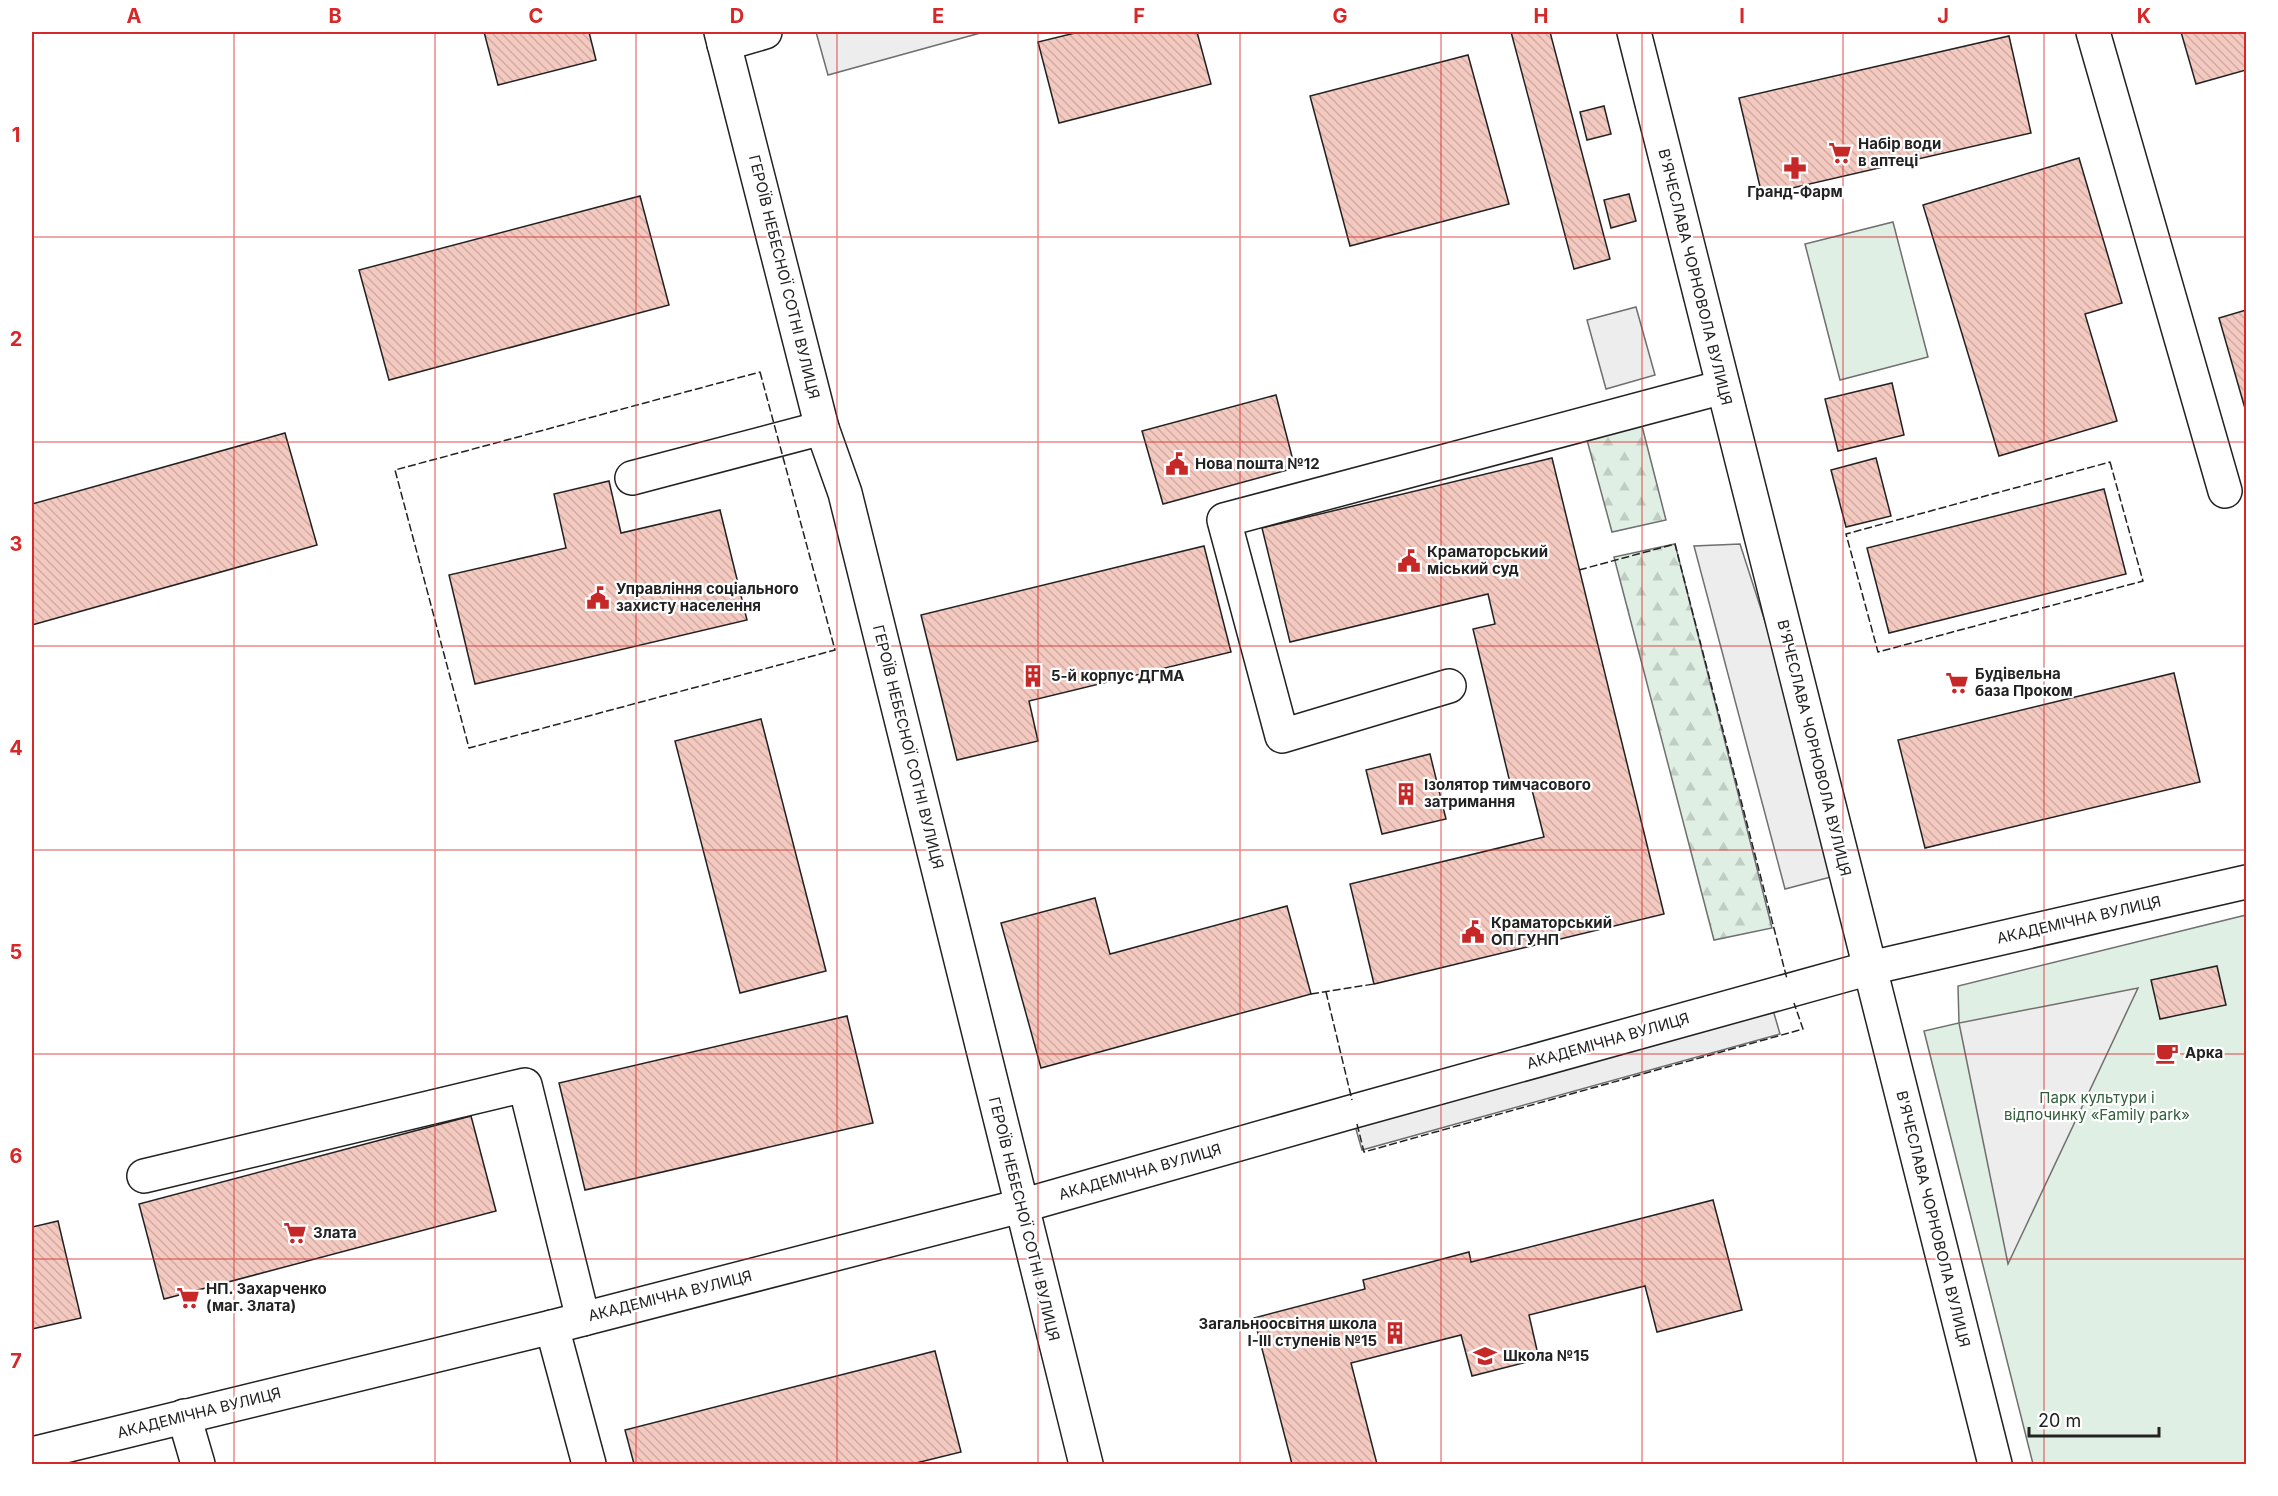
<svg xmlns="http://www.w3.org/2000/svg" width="2278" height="1496" font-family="Inter,sans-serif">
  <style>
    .forest { fill: url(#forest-firs); stroke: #6f6f6f; stroke-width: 1.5 }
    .park { fill: #e0efe3; stroke: #6f6f6f; stroke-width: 1.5 }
    .parking { fill: #ededed; stroke: #6f6f6f; stroke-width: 1.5 }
    .building { fill: url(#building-back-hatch); stroke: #222; stroke-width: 1.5 }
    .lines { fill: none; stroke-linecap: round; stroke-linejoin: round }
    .minor-casing { stroke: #222; stroke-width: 36 }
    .minor { stroke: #fff; stroke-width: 33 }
    .fence { stroke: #222; stroke-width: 1.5; stroke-dasharray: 8 3; stroke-linecap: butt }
    .grid { fill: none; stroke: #d62828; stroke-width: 1.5; stroke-opacity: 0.55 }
    .labels { text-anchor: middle; stroke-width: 4.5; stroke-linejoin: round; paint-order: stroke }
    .poi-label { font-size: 15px; font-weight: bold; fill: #222; stroke: #fff; text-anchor: start }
    .street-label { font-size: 15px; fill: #222; stroke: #fff }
    .park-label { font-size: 15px; fill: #2f5e38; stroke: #fff }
    .neatline { fill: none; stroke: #d62828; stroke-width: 2 }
    .grid-label { font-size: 20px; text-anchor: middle; font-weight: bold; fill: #d62828 }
  </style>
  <defs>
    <pattern id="forest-firs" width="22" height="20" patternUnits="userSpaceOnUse" patternTransform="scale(1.5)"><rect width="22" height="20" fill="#e0efe3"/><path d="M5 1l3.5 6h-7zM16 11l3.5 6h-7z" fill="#c0cdc2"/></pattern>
    <pattern id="building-back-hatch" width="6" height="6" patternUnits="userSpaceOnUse" patternTransform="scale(1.5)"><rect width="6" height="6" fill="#f3c9c0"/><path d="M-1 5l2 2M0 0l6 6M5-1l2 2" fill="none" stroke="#d0aca5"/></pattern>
  </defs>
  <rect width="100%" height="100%" fill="#fff"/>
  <g class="forest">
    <polygon points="1642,426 1666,520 1612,532 1587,440"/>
    <polygon points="1675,544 1772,928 1714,940 1614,557"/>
  </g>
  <g class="park">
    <polygon points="1893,222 1928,357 1840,380 1805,244"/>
    <polygon points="2246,915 2246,1464 2033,1464 1924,1031 1959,1023 1958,986"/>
  </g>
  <g class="parking">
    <polygon points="816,32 984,32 828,75"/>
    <polygon points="1636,307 1655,375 1606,389 1587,320"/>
    <polygon points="1740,544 1846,873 1785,889 1694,546"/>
    <polygon points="2138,988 2008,1264 1959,1023"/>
    <polygon points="1769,996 1780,1034 1362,1150 1351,1112"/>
  </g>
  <g class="building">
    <polygon points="484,32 589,32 596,60 498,85"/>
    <polygon points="1079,32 1197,32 1211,84 1059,123 1038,42"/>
    <polygon points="1511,32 1550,32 1610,259 1574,269"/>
    <polygon points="2181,32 2246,32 2246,70 2196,84"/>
    <polygon points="2009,36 2031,133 1762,195 1739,98"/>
    <polygon points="1468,55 1509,204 1350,246 1310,96"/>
    <polygon points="1604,106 1611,134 1587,140 1580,112"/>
    <polygon points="2079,158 2122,303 2085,314 2117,421 1999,456 1923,205"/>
    <polygon points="1629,194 1636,221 1611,228 1604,200"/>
    <polygon points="640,196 669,305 389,380 359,270"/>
    <polygon points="2246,310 2246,412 2219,318"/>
    <polygon points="1892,383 1904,435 1838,451 1825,399"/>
    <polygon points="1276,395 1295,468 1163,504 1142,431"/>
    <polygon points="285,433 317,545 32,625 32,504"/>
    <polygon points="1552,458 1664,914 1374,984 1350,884 1544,837 1531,786 1512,791 1473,629 1495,624 1488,594 1290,642 1262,528"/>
    <polygon points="1876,458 1891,516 1846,527 1831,470"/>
    <polygon points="609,481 621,533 720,510 747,620 475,684 449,575 566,548 554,494"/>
    <polygon points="2104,489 2126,574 1889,633 1867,548"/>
    <polygon points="1204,546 1231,652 1029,701 1038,741 957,760 921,615"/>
    <polygon points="2174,673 2200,782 1925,848 1898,740"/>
    <polygon points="761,719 826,971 740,993 675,741"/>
    <polygon points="1430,754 1446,819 1382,834 1366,770"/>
    <polygon points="1095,898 1110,954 1287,906 1311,994 1041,1068 1001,923"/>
    <polygon points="2217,966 2226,1005 2160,1019 2151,980"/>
    <polygon points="847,1016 873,1123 585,1190 559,1083"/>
    <polygon points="471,1116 496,1211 164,1299 139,1204"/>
    <polygon points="1713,1200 1742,1310 1657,1332 1645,1286 1529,1315 1539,1359 1472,1376 1461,1335 1351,1363 1377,1464 1292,1464 1254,1318 1365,1289 1363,1280 1469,1252 1471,1262"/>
    <polygon points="58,1221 81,1318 32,1329 32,1227"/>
    <polygon points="935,1351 961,1452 912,1464 634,1464 625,1430"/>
  </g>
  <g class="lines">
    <g class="minor-casing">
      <g id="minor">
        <polyline points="721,32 822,428 845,493 1086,1464"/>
        <polyline points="1634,32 1995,1464"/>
        <polyline points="2093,32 2225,491"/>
        <polyline points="724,44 765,32"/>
        <polyline points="632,478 822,428"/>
        <polyline points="1449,686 1282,736 1224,520 1723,387"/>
        <polyline points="144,1176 525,1085 583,1319"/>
        <polyline points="552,1327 589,1464"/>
        <polyline points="184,1416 198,1464"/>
        <polyline points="32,1454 552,1327 1021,1206 1351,1112 1870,968 2246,882"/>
      </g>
    </g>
    <use href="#minor" class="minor"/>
    <g class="fence">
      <polygon points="760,372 835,650 469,748 395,470"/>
      <polygon points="2110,462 2143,581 1878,652 1846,534"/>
      <polyline points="1579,570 1675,544 1787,979"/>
      <polyline points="1326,992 1352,1100"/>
      <polyline points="1311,994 1374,984"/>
      <polyline points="1357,1124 1364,1152 1803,1029 1794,1003"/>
    </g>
  </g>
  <path class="grid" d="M234 32V1464M435 32V1464M636 32V1464M837 32V1464M1038 32V1464M1240 32V1464M1441 32V1464M1642 32V1464M1843 32V1464M2044 32V1464M32 237H2246M32 442H2246M32 646H2246M32 850H2246M32 1054H2246M32 1259H2246"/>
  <defs>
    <g id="supermarket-bare" transform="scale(1.8)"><path d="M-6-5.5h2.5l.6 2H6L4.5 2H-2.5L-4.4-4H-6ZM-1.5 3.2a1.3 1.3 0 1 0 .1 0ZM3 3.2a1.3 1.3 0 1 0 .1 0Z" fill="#c62828" stroke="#fff" stroke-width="2.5" paint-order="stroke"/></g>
    <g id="pharmacy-bare" transform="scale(1.8)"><path d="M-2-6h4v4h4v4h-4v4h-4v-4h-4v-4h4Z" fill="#c62828" stroke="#fff" stroke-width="2.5" paint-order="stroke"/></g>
    <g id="civic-bare" transform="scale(1.8)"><path d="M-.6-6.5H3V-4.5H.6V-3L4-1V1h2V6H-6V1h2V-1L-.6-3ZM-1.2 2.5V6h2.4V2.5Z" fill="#c62828" stroke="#fff" stroke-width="2.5" paint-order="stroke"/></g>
    <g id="building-bare" transform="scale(1.8)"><path d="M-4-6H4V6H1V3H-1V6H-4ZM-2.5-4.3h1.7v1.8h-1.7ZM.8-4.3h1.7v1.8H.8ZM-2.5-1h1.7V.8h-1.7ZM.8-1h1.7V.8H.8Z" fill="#c62828" stroke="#fff" stroke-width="2.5" paint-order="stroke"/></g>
    <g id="cafe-bare" transform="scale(1.8)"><path d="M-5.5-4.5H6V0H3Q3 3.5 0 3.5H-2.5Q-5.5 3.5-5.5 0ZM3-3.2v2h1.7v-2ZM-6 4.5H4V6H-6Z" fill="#c62828" stroke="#fff" stroke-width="2.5" paint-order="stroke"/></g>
    <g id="school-bare" transform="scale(1.8)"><path d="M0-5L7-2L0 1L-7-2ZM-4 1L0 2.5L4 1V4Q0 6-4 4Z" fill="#c62828" stroke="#fff" stroke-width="2.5" paint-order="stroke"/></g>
  </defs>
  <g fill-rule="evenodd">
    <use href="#supermarket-bare" x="1840" y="153"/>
    <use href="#pharmacy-bare" x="1795" y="168"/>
    <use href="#civic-bare" x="1177" y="464"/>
    <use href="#civic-bare" x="1409" y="561"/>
    <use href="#civic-bare" x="598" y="598"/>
    <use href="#building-bare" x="1033" y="676"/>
    <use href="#supermarket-bare" x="1957" y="683"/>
    <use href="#building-bare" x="1406" y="794"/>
    <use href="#civic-bare" x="1473" y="932"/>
    <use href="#cafe-bare" x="2167" y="1053"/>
    <use href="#supermarket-bare" x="295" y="1233"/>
    <use href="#supermarket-bare" x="188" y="1298"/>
    <use href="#building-bare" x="1395" y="1333"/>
    <use href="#school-bare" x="1485" y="1356"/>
  </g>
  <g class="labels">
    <g class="poi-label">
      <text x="1858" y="149">Набір води<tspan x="1858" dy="17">в аптеці</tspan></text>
      <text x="1795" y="197" text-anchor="middle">Гранд-Фарм</text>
      <text x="1195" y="469">Нова пошта №12</text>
      <text x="1427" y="557">Краматорський<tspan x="1427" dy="17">міський суд</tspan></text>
      <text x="616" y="594">Управління соціального<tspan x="616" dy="17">захисту населення</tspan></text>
      <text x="1975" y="679">Будівельна<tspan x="1975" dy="17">база Проком</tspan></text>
      <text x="1051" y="681">5-й корпус ДГМА</text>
      <text x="1424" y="790">Ізолятор тимчасового<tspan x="1424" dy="17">затримання</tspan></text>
      <text x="1491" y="928">Краматорський<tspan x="1491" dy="17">ОП ГУНП</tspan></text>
      <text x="2185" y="1058">Арка</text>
      <text x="313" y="1238">Злата</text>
      <text x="206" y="1294">НП. Захарченко<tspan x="206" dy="17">(маг. Злата)</tspan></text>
      <text x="1377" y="1329" text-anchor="end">Загальноосвітня школа<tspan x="1377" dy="17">І-ІІІ ступенів №15</tspan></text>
      <text x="1503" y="1361">Школа №15</text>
    </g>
    <g class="street-label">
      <text transform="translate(784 277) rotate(76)" y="5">ГЕРОЇВ НЕБЕСНОЇ СОТНІ ВУЛИЦЯ</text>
      <text transform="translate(1695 277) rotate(76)" y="5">В'ЯЧЕСЛАВА ЧОРНОВОЛА ВУЛИЦЯ</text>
      <text transform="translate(908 747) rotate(76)" y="5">ГЕРОЇВ НЕБЕСНОЇ СОТНІ ВУЛИЦЯ</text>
      <text transform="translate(1814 748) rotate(76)" y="5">В'ЯЧЕСЛАВА ЧОРНОВОЛА ВУЛИЦЯ</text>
      <text transform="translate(2079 920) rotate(-13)" y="5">АКАДЕМІЧНА ВУЛИЦЯ</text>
      <text transform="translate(1608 1041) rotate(-16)" y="5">АКАДЕМІЧНА ВУЛИЦЯ</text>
      <text transform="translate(1140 1172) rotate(-16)" y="5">АКАДЕМІЧНА ВУЛИЦЯ</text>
      <text transform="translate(1024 1219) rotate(76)" y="5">ГЕРОЇВ НЕБЕСНОЇ СОТНІ ВУЛИЦЯ</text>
      <text transform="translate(1933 1219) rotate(76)" y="5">В'ЯЧЕСЛАВА ЧОРНОВОЛА ВУЛИЦЯ</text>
      <text transform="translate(670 1296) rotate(-14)" y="5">АКАДЕМІЧНА ВУЛИЦЯ</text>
      <text transform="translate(199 1413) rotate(-14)" y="5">АКАДЕМІЧНА ВУЛИЦЯ</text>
    </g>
    <g class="park-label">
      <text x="2097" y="1103">Парк культури і<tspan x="2097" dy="17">відпочинку «Family park»</tspan></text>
    </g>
  </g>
  <rect width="2278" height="1496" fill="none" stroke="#ffffff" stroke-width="66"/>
  <path d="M2029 1427v9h130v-9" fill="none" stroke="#222222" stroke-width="3"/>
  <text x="2038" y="1427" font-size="18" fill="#222222" stroke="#ffffff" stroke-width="4.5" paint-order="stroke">20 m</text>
  <rect x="33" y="33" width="2212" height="1430" class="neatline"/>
  <g class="grid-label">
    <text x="134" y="23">A</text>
    <text x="335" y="23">B</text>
    <text x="536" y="23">C</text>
    <text x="737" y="23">D</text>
    <text x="938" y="23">E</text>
    <text x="1139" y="23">F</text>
    <text x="1340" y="23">G</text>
    <text x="1541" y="23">H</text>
    <text x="1742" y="23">I</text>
    <text x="1943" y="23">J</text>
    <text x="2144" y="23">K</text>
    <text x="16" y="142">1</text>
    <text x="16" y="346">2</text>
    <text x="16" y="551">3</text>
    <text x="16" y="755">4</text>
    <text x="16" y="959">5</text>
    <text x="16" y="1163">6</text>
    <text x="16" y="1368">7</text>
  </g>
</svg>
